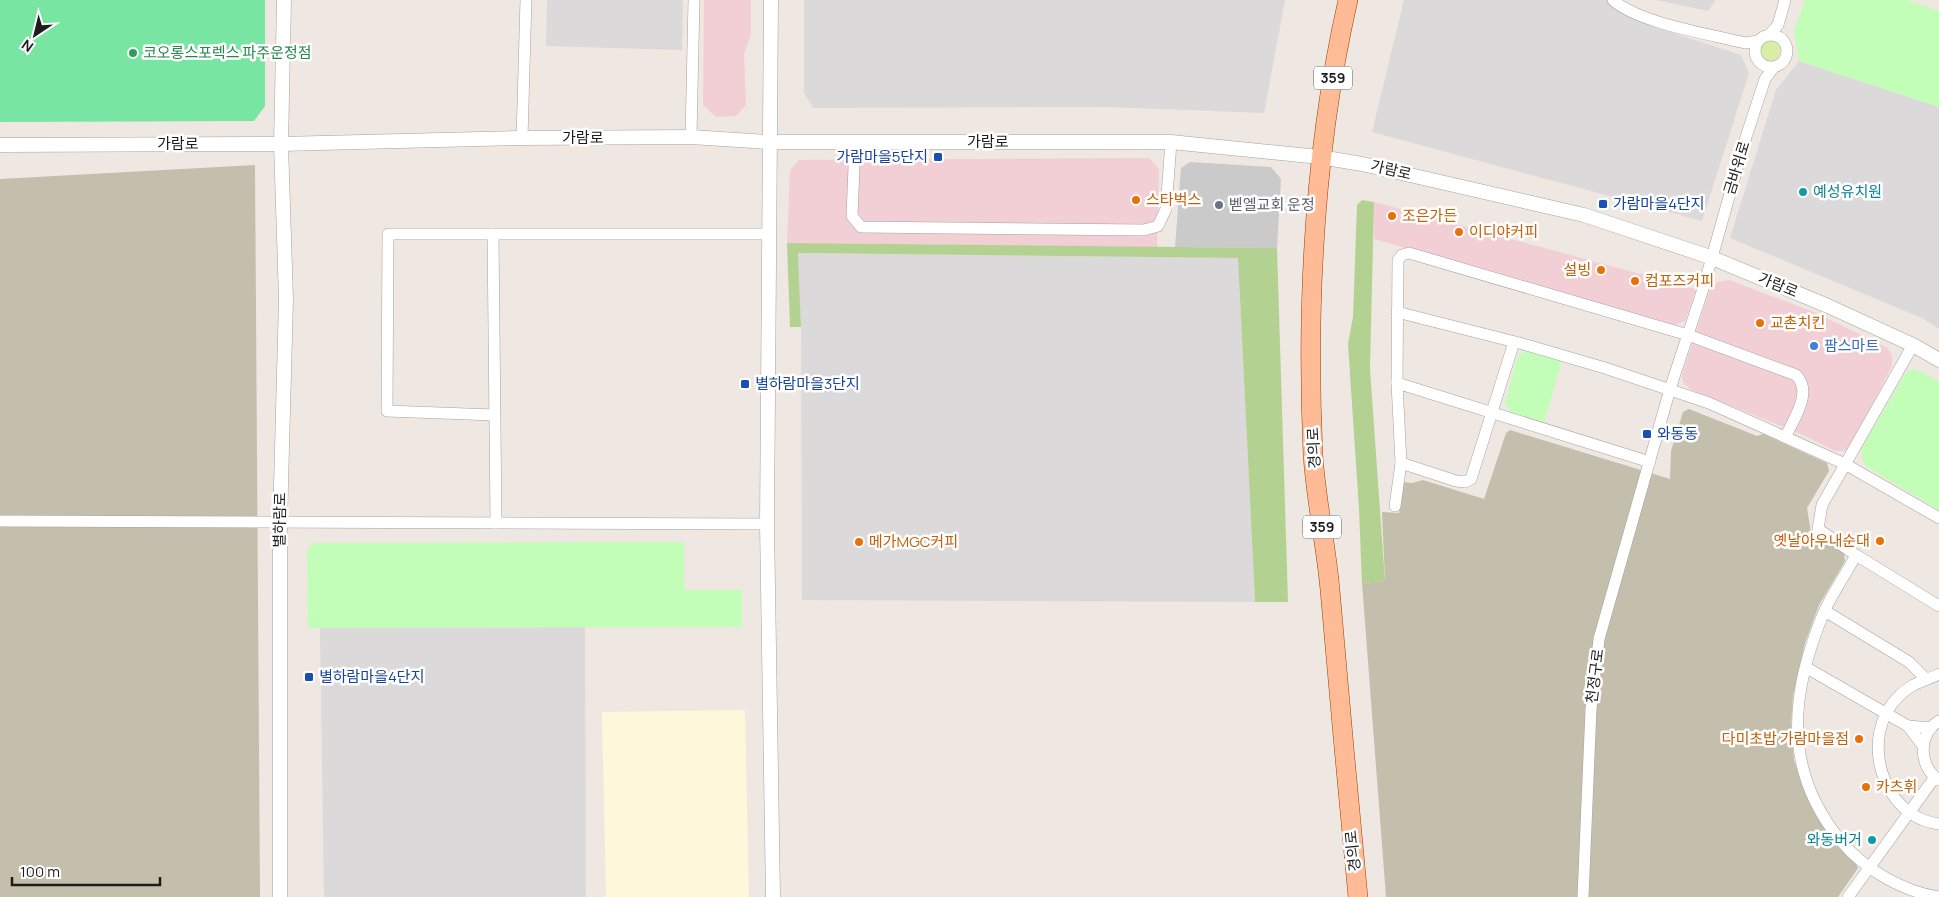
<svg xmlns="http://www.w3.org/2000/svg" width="1939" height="897" font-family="Manrope,'Noto Sans KR',sans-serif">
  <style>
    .residential { fill: #dbd9da }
    .commercial { fill: #f2ced5 }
    .education { fill: #fff7da }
    .religious { fill: #cacaca }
    .construction { fill: #c4bfac }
    .grass { fill: #d8eea2 }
    .forest { fill: #b3d292 }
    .park { fill: #c3feb9 }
    .pitch { fill: #78e5a2 }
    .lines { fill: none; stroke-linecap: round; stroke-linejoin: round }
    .minor-casing { stroke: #a3a3a3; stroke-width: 12 }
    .tertiary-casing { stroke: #a3a3a3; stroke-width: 15 }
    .primary-casing { stroke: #954200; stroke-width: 20 }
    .minor { stroke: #fff; stroke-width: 11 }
    .tertiary { stroke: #fff; stroke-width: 14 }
    .primary { stroke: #ffba96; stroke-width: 19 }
    .leisure-dot { fill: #2e9e5b; stroke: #fff; stroke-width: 2 }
    .transit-dot { fill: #1a4fb4; stroke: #fff; stroke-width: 2 }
    .culture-dot { fill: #0f9aa8; stroke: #fff; stroke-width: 2 }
    .food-dot { fill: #e8710a; stroke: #fff; stroke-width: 2 }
    .worship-dot { fill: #6b7280; stroke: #fff; stroke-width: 2 }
    .shop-dot { fill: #3f7fe0; stroke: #fff; stroke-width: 2 }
    .labels { text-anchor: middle; stroke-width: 5; stroke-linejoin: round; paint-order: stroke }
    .shield { fill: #fff; stroke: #606060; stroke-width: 1 }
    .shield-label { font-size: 14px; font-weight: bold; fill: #1c1c1c }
    .leisure-label { font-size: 15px; fill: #27864d; stroke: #fff; text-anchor: start }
    .street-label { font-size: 15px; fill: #1c1c1c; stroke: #fff }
    .transit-label { font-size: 15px; fill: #164399; stroke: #fff; text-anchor: start }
    .culture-label { font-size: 15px; fill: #0d838f; stroke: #fff; text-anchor: start }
    .food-label { font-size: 15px; fill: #c56008; stroke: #fff; text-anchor: start }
    .worship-label { font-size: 15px; fill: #5b616d; stroke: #fff; text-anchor: start }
    .shop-label { font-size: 15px; fill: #366cbe; stroke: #fff; text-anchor: start }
  </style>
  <rect width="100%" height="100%" fill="#efe7e1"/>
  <g class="residential">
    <polygon points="547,0 683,0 682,50 546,46"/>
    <polygon points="804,0 1285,0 1264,113 1109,107 813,108 804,93"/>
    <polygon points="1404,0 1607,0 1619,12 1637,21 1741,55 1749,73 1702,221 1372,132"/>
    <polygon points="1656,0 1716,0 1708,11"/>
    <polygon points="1799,61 1939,107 1939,329 1922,318 1730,238 1776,90"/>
    <polygon points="798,253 1238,258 1255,602 802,600 801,327"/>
    <polygon points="585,627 586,897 324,897 320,628"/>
  </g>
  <g class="commercial">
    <polygon points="704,0 751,0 751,34 744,54 746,105 736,116 716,117 703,105"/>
    <polygon points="1149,158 1159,169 1157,247 787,243 790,170 799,160"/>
    <polygon points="1374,202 1696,289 1685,321 1675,325 1374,239"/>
    <polygon points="1729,280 1814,312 1888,348 1892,356 1892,366 1851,446 1845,451 1835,451 1803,435 1690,389 1683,383 1682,375 1710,289 1718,282"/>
  </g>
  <polygon class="education" points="745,710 749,897 606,897 602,712"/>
  <polygon class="religious" points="1190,162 1271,167 1281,179 1277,248 1175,247 1181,168"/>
  <g class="construction">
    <polygon points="255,165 260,897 0,897 0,179"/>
    <polygon points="1689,409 1757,436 1763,434 1827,463 1829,471 1807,508 1811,533 1844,553 1845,561 1819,605 1805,643 1793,696 1791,724 1794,760 1805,792 1820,821 1837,845 1855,862 1858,868 1838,897 1386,897 1362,583 1385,581 1382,512 1399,513 1403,482 1412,483 1423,480 1484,499 1506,433 1510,430 1670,479 1671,451 1683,412"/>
  </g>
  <circle class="grass" cx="1770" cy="51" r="10"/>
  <g class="forest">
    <polygon points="1362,200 1374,202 1370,369 1385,581 1362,583 1359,509 1348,344 1353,317 1357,205"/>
    <polygon points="787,243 1277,248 1288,602 1255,602 1238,258 798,253 801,327 790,327"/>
  </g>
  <g class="park">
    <polygon points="1805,0 1906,0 1939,11 1939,107 1799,61 1794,31"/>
    <polygon points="1526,351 1562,361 1544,422 1511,412 1505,403 1518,356"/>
    <polygon points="1913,369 1923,372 1939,382 1939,510 1867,467 1862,459 1861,449 1905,374"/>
    <polygon points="684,542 684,590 742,590 742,627 308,628 307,551 312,543"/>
  </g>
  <polygon class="pitch" points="0,0 265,0 265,106 254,121 0,122"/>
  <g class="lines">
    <g class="minor-casing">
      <g id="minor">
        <path d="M1613 0C1638 23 1710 34 1745 43L1758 41"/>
        <circle cx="1771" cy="51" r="16"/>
        <polyline points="1769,35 1778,25 1785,0"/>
        <polyline points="691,137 694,0"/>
        <polyline points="522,138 526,0"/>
        <polyline points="855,142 852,216 861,227 1144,230 1158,226 1166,209 1171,142"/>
        <polyline points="493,234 496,523"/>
        <polyline points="1397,312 1523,344 1605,368 1709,403 1845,464 1939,518"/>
        <polyline points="1913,345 1822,505 1818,529 1856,555 1939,606"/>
        <polyline points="1397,383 1650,462"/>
        <polyline points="494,415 387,411 388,234 769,234"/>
        <polyline points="1401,463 1456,481 1465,482 1471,479 1514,342"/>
        <path d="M1395 506 1401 463 1397 383 1398 260 1402 255 1409 253 1688 335 1796 375C1813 392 1794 418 1786 436"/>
        <polyline points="0,521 767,524"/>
        <path d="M1856 555C1846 574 1833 592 1824 612 1790 693 1782 770 1841 841 1864 869 1902 891 1938 897"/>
        <polyline points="1825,611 1909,662 1926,679"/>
        <polyline points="1807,668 1908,726"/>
        <path d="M1939 674C1923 682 1913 682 1899 696 1858 735 1881 817 1939 824"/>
        <path d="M1939 721C1918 733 1918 767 1939 780"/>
        <polyline points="1923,746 1908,726 1931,728"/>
        <polyline points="1583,897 1591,709 1599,639 1670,389 1703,289 1746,137 1765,79 1774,67"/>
        <polyline points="1848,897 1935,777"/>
      </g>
    </g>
    <g class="tertiary-casing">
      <g id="tertiary">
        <polyline points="771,0 767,524 773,897"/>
        <polyline points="0,145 281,144 522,138 691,137 769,142 1171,142 1320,157 1362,164 1584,215 1710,257 1828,306 1913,345 1939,360"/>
        <polyline points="280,897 280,523 286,299 281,144 284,0"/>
      </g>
    </g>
    <g class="primary-casing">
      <path id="primary" d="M1348 0C1314 149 1306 303 1313 455 1316 500 1326 545 1330 590 1339 692 1348 795 1358 897"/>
    </g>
    <use href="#minor" class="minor"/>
    <use href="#tertiary" class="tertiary"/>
    <use href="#primary" class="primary"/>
  </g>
  <circle class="leisure-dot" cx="133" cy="53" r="5"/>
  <g class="transit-dot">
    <rect x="933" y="152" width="10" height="10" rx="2.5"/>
    <rect x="1598" y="199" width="10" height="10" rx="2.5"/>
    <rect x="740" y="379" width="10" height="10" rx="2.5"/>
    <rect x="1642" y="429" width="10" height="10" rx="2.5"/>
    <rect x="304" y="672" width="10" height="10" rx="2.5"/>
  </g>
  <g class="culture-dot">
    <circle cx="1803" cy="192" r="5"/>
    <circle cx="1872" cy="840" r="5"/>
  </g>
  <g class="food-dot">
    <circle cx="1136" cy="200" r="5"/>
    <circle cx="1392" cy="216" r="5"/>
    <circle cx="1459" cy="232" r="5"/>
    <circle cx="1601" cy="270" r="5"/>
    <circle cx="1635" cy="281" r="5"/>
    <circle cx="1760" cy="323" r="5"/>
    <circle cx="1880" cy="541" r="5"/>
    <circle cx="859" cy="542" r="5"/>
    <circle cx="1859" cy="739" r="5"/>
    <circle cx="1866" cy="787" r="5"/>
  </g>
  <circle class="worship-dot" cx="1219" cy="205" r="5"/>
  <circle class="shop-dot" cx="1814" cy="346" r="5"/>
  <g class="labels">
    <g class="shield">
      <rect x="1314" y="66.5" width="38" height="23" rx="4"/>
      <rect x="1303" y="515.5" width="38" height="23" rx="4"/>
    </g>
    <g class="shield-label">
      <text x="1333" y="83">359</text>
      <text x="1322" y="532">359</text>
    </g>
    <g class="leisure-label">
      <text x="143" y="58">코오롱스포렉스 파주운정점</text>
    </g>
    <g class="street-label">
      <text x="583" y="143">가람로</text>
      <text x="988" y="147">가람로</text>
      <text x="178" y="149">가람로</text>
      <text transform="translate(1737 168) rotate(-73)" y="5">금바위로</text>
      <text transform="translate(1391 170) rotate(13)" y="5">가람로</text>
      <text transform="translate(1778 285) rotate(22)" y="5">가람로</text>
      <text transform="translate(1314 448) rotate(-93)" y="5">경의로</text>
      <text transform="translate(280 520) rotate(-89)" y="5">별하람로</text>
      <text transform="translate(1595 676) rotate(-83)" y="5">천정구로</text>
      <text transform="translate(1353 851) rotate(-96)" y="5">경의로</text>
    </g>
    <g class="transit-label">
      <text x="928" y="162" text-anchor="end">가람마을5단지</text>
      <text x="1613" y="209">가람마을4단지</text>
      <text x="755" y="389">별하람마을3단지</text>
      <text x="1657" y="439">와동동</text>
      <text x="319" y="682">별하람마을4단지</text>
    </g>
    <g class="culture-label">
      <text x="1813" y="197">예성유치원</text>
      <text x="1862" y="845" text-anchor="end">와동버거</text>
    </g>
    <g class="food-label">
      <text x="1146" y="205">스타벅스</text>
      <text x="1402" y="221">조은가든</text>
      <text x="1469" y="237">이디야커피</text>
      <text x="1591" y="275" text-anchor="end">설빙</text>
      <text x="1645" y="286">컴포즈커피</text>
      <text x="1770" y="328">교촌치킨</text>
      <text x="1870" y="546" text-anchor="end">옛날아우내순대</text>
      <text x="869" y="547">메가MGC커피</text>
      <text x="1849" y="744" text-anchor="end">다미초밥 가람마을점</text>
      <text x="1876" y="792">카츠휘</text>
    </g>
    <g class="worship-label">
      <text x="1229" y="210">벧엘교회 운정</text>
    </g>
    <g class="shop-label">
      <text x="1824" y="351">팜스마트</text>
    </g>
  </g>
  <g transform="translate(35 35) rotate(215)" stroke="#ffffff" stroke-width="4" paint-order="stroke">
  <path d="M0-4L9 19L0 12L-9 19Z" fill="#1c1c1c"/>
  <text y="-8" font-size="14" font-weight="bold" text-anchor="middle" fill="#1c1c1c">N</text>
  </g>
  <path d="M12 877v8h148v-8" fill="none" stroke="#1c1c1c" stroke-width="2.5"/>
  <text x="20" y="877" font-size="15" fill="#1c1c1c" stroke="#ffffff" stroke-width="4" paint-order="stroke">100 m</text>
</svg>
